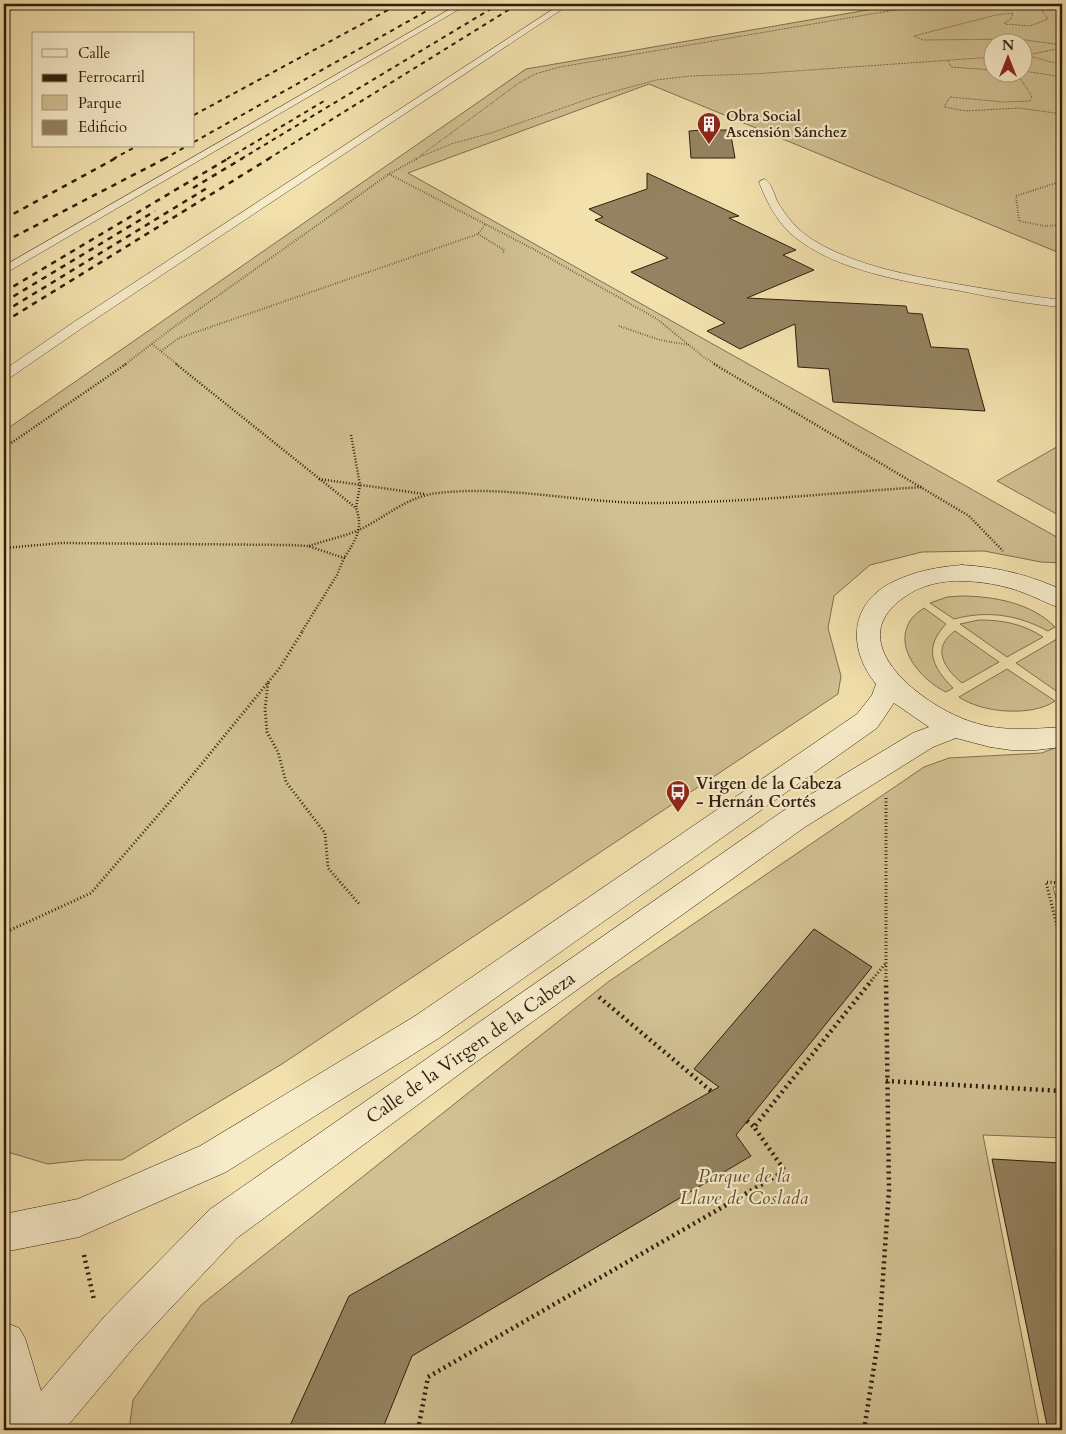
<svg xmlns="http://www.w3.org/2000/svg" width="1066" height="1434" font-family="Cardo,serif">
  <style>
    .green { fill: #d1c092; stroke: #806f50; fill-rule: evenodd }
    .building { fill: #948361; stroke: #2f1e0e }
    .lines { fill: none; stroke-linecap: round; stroke-linejoin: round }
    .service-casing { stroke: #604f36; stroke-width: 1 }
    .secondary-casing { stroke: #2f1e0e; stroke-width: 1 }
    .path-far4 { stroke: #2f1e0e; stroke-width: 1; stroke-dasharray: 0.5 1; stroke-linecap: butt }
    .path-far3 { stroke: #2f1e0e; stroke-width: 2; stroke-dasharray: 0.5 2; stroke-linecap: butt }
    .path-far2 { stroke: #2f1e0e; stroke-width: 2.5; stroke-dasharray: 1 2; stroke-linecap: butt }
    .path-far1 { stroke: #2f1e0e; stroke-width: 3; stroke-dasharray: 1 2.5; stroke-linecap: butt }
    .path { stroke: #2f1e0e; stroke-width: 4.5; stroke-dasharray: 2 4; stroke-linecap: butt }
    .service { fill: #f7ecca; fill-rule: evenodd }
    .secondary { fill: #f7ecca; fill-rule: evenodd }
    .rail-far1 { stroke: #2f1e0e; stroke-width: 2; stroke-dasharray: 4.5 4.5; stroke-linecap: butt }
    .rail { stroke: #2f1e0e; stroke-width: 2.5; stroke-dasharray: 5.5 5.5; stroke-linecap: butt }
    .labels { text-anchor: middle; stroke-width: 4.5; stroke-linejoin: round; paint-order: stroke }
    .far-poi-label { font-size: 14px; font-weight: bold; fill: #2f1e0e; stroke: #f7ecca; text-anchor: start }
    .poi-label { font-size: 16px; font-weight: bold; fill: #2f1e0e; stroke: #f7ecca; text-anchor: start }
    .near-street-label { font-size: 19px; fill: #2f1e0e; stroke: #f7ecca }
    .near-park-label { font-size: 19px; font-style: italic; fill: #604f36; stroke: #f7ecca }
  </style>
  <rect width="100%" height="100%" fill="#f2e1ad"/>
  <filter id="stains"><feTurbulence type="fractalNoise" baseFrequency=".004" numOctaves="4"/><feColorMatrix values="0 0 0 0 .2 0 0 0 0 .09 0 0 0 0 .02 0 0 0 .5 -.17"/></filter>
  <radialGradient id="worn" r=".72"><stop offset=".6" stop-color="#630" stop-opacity="0"/><stop offset="1" stop-color="#630" stop-opacity=".3"/></radialGradient>
  <g class="green">
    <path d="M902 4H1062V254L649 84 408 173 1062 540V563L1041 562 984 551 922 552 870 565 834 596 828 628 841 676 838 694 282 1064 122 1160H85L48 1164 4 1151V431L526 69ZM994 42H1024V72H994Z"/>
    <polygon points="1062,444 1062,517 997,481"/>
    <path d="M961 596C993 596 1032 603 1055 627L1048 631C1018 615 988 610 954 619L930 603 947 597Z"/>
    <path d="M924 608 946 624C923 648 932 667 953 688L946 692C921 680 891 646 912 618 915 614 920 611 924 608Z"/>
    <path d="M979 620C1003 620 1023 624 1043 637L1007 657 960 624Z"/>
    <path d="M955 631 999 662 962 683C944 668 931 648 955 631Z"/>
    <polygon points="1062,636 1062,695 1016,663"/>
    <path d="M1007 669 1055 701C1032 717 982 713 959 697Z"/>
    <polygon points="1062,745 1062,887 1053,887 1062,921 1062,1138 983,1135 1040,1430 129,1430 133,1400 201,1305 608,982 924,767 949,758 1042,753"/>
  </g>
  <g class="building">
    <polygon points="703,130 730,130 735,158 691,158 689,131"/>
    <polygon points="647,173 739,216 729,218 796,250 783,255 814,270 747,298 906,306 908,313 922,314 931,347 968,349 985,411 833,402 829,369 798,367 795,324 740,349 707,331 725,323 631,272 668,258 595,220 603,217 589,209 647,189"/>
    <polygon points="814,929 872,967 736,1135 751,1156 412,1356 382,1430 288,1430 349,1296 719,1087 694,1069"/>
    <polygon points="992,1159 1062,1163 1062,1430 1048,1430"/>
  </g>
  <g class="lines">
    <g class="service-casing">
      <g id="service">
        <polygon points="459,4 468,4 4,274 4,266"/>
        <polygon points="561,4 570,4 82,328 8,379 4,380 4,370 74,322"/>
        <path d="M764 179C771 181 774 194 777 201 786 216 797 230 813 240 856 266 908 275 957 284 992 290 1027 296 1062 300V307C1028 304 995 298 961 291 908 282 839 272 796 238 778 224 767 203 759 182Z"/>
      </g>
    </g>
    <g class="secondary-casing">
      <path id="secondary" d="M962 565C997 567 1030 575 1062 590V608C1052 606 1044 601 1034 597 1012 587 989 582 964 581 943 580 920 585 903 598 838 644 927 708 972 722 1002 732 1032 729 1062 727V747L1036 750H1011L990 747 956 738 933 747 805 827 465 1070 237 1238 135 1346 64 1430H8L4 1411V1322L19 1328 25 1338 41 1391 105 1316 209 1210 783 811 913 733 929 727 894 703 877 728 439 1038 226 1172 79 1237 4 1252V1214L78 1199 200 1146 415 1016 857 714 872 695 876 684C847 648 849 602 895 581 916 571 938 567 962 565Z"/>
    </g>
    <g class="path-far4">
      <polyline points="1037,4 1048,19 1030,26 1005,24 1005,22 1011,19 1013,13 996,15 914,36 923,40 1018,39 1062,45"/>
      <polyline points="1027,55 1062,48"/>
      <polyline points="1024,59 1026,55 1062,65"/>
      <polyline points="948,60 951,67 994,70"/>
      <polyline points="1024,71 1062,77"/>
      <polyline points="1016,72 1031,95 1032,98 1030,101 1004,102 950,97 944,107 966,111 1019,108 1062,114"/>
      <polyline points="1062,98 1056,102 1062,107"/>
      <polyline points="420,156 519,83 535,74 560,67 930,4"/>
      <polyline points="415,159 451,144 491,133 594,97 656,80 690,76 753,74 994,57"/>
    </g>
    <g class="path-far3">
      <polyline points="389,174 537,251 657,319 705,358 717,365"/>
      <polyline points="1062,181 1016,196 1019,221 1044,226 1062,225"/>
      <polyline points="478,234 504,250 503,253"/>
      <polyline points="619,326 660,340 689,345"/>
      <polyline points="152,344 178,365"/>
      <polyline points="161,351 179,338 478,234 486,223"/>
      <polyline points="124,365 174,327 389,174 418,158"/>
    </g>
    <g class="path-far2">
      <path d="M176 364 356 508C364 529 355 541 344 558"/>
      <polyline points="714,364 969,516 1003,551"/>
      <polyline points="351,435 360,485 356,508"/>
      <polyline points="4,448 126,364"/>
      <polyline points="319,479 424,494"/>
      <path d="M309 546C326 540 347 536 363 528 388 515 409 496 438 493 509 485 579 503 650 503 741 503 831 493 922 487"/>
      <polyline points="4,548 62,543 290,545 308,546 344,558 337,575 301,633"/>
    </g>
    <g class="path-far1">
      <polyline points="268,683 265,709 267,732 278,752 286,782 325,833 328,868 360,905"/>
      <polyline points="886,798 886,981"/>
      <polyline points="1062,883 1046,882 1062,946"/>
      <polyline points="4,933 91,893 186,783 279,669 302,632"/>
      <polyline points="871,981 886,963"/>
    </g>
    <g class="path">
      <polyline points="599,997 711,1091"/>
      <polyline points="886,1081 1062,1091"/>
      <polyline points="747,1121 754,1127"/>
      <polyline points="84,1255 94,1300"/>
      <polyline points="418,1430 428,1377 785,1171 754,1127 872,980"/>
      <polyline points="864,1430 879,1335 889,1190 886,980"/>
    </g>
    <use href="#service" class="service"/>
    <use href="#secondary" class="secondary"/>
    <g class="rail-far1">
      <polyline points="194,115 399,4"/>
      <polyline points="194,142 439,4"/>
      <polyline points="113,159 137,146"/>
      <polyline points="164,159 187,146"/>
      <polyline points="227,159 324,101"/>
      <polyline points="241,159 499,4"/>
      <polyline points="268,159 518,4"/>
    </g>
    <g class="rail">
      <polyline points="193,188 243,158"/>
      <polyline points="4,219 116,158"/>
      <polyline points="4,242 166,158"/>
      <polyline points="4,292 229,158"/>
      <polyline points="4,302 155,211"/>
      <polyline points="4,312 207,188"/>
      <polyline points="4,322 270,158"/>
    </g>
  </g>
  <defs>
    <g id="building-pin" transform="scale(1.25)"><path d="M0 17L-7.5 6A9.5 9.5 0 1 1 7.5 6Z" fill="#8f2418" stroke="#f7ecca"/><path d="M-4-6H4V6H1V3H-1V6H-4ZM-2.5-4.3h1.7v1.8h-1.7ZM.8-4.3h1.7v1.8H.8ZM-2.5-1h1.7V.8h-1.7ZM.8-1h1.7V.8H.8Z" fill="#fff"/></g>
    <g id="bus-pin" transform="scale(1.25)"><path d="M0 17L-7.5 6A9.5 9.5 0 1 1 7.5 6Z" fill="#8f2418" stroke="#f7ecca"/><path d="M-5-6H5V4H4V6H2V4H-2V6H-4V4H-5ZM-3.5-4V0h7V-4ZM-3.5 1.2v1.5H-2V1.2ZM2 1.2v1.5H3.5V1.2Z" fill="#fff"/></g>
  </defs>
  <g fill-rule="evenodd">
    <use href="#building-pin" x="709" y="124"/>
    <use href="#bus-pin" x="678" y="792"/>
  </g>
  <g class="labels">
    <g class="far-poi-label">
      <text x="726" y="121">Obra Social<tspan x="726" dy="16">Ascensión Sánchez</tspan></text>
    </g>
    <g class="poi-label">
      <text x="696" y="789">Virgen de la Cabeza<tspan x="696" dy="18">- Hernán Cortés</tspan></text>
    </g>
    <g class="near-street-label">
      <text transform="translate(470 1047) rotate(-35)" y="7">Calle de la Virgen de la Cabeza</text>
    </g>
    <g class="near-park-label">
      <text x="744" y="1182">Parque de la<tspan x="744" dy="22">Llave de Coslada</tspan></text>
    </g>
  </g>
  <rect width="1066" height="1434" fill="none" stroke="#f2e1ad" stroke-width="20"/>
  <rect x="5" y="5" width="1056" height="1424" fill="none" stroke="#2f1e0e" stroke-width="2.5"/>
  <rect x="10" y="10" width="1046" height="1414" fill="none" stroke="#2f1e0e"/>
  <rect x="32" y="32" width="162" height="115" fill="#f7ecca" stroke="#a79a7f"/>
  <rect x="42" y="49" width="25" height="8" fill="#f7ecca" stroke="#a79a7f"/>
  <text x="78" y="58" font-size="15" fill="#2f1e0e">Calle</text>
  <rect x="42" y="74" width="25" height="8" fill="#2f1e0e" stroke="#a79a7f"/>
  <text x="78" y="82" font-size="15" fill="#2f1e0e">Ferrocarril</text>
  <rect x="42" y="95" width="25" height="15" fill="#d1c092" stroke="#a79a7f"/>
  <text x="78" y="108" font-size="15" fill="#2f1e0e">Parque</text>
  <rect x="42" y="120" width="25" height="15" fill="#948361" stroke="#a79a7f"/>
  <text x="78" y="132" font-size="15" fill="#2f1e0e">Edificio</text>
  <g transform="translate(1008 58)"><circle r="24" fill="#f7ecca" stroke="#a79a7f"/>
  <path d="M0-4L9 19L0 12L-9 19Z" fill="#8f2418"/>
  <text y="-8" font-size="14" font-weight="bold" text-anchor="middle" fill="#2f1e0e">N</text>
  </g>
  <rect width="100%" height="100%" filter="url(#stains)"/>
  <rect width="100%" height="100%" fill="url(#worn)"/>
</svg>
